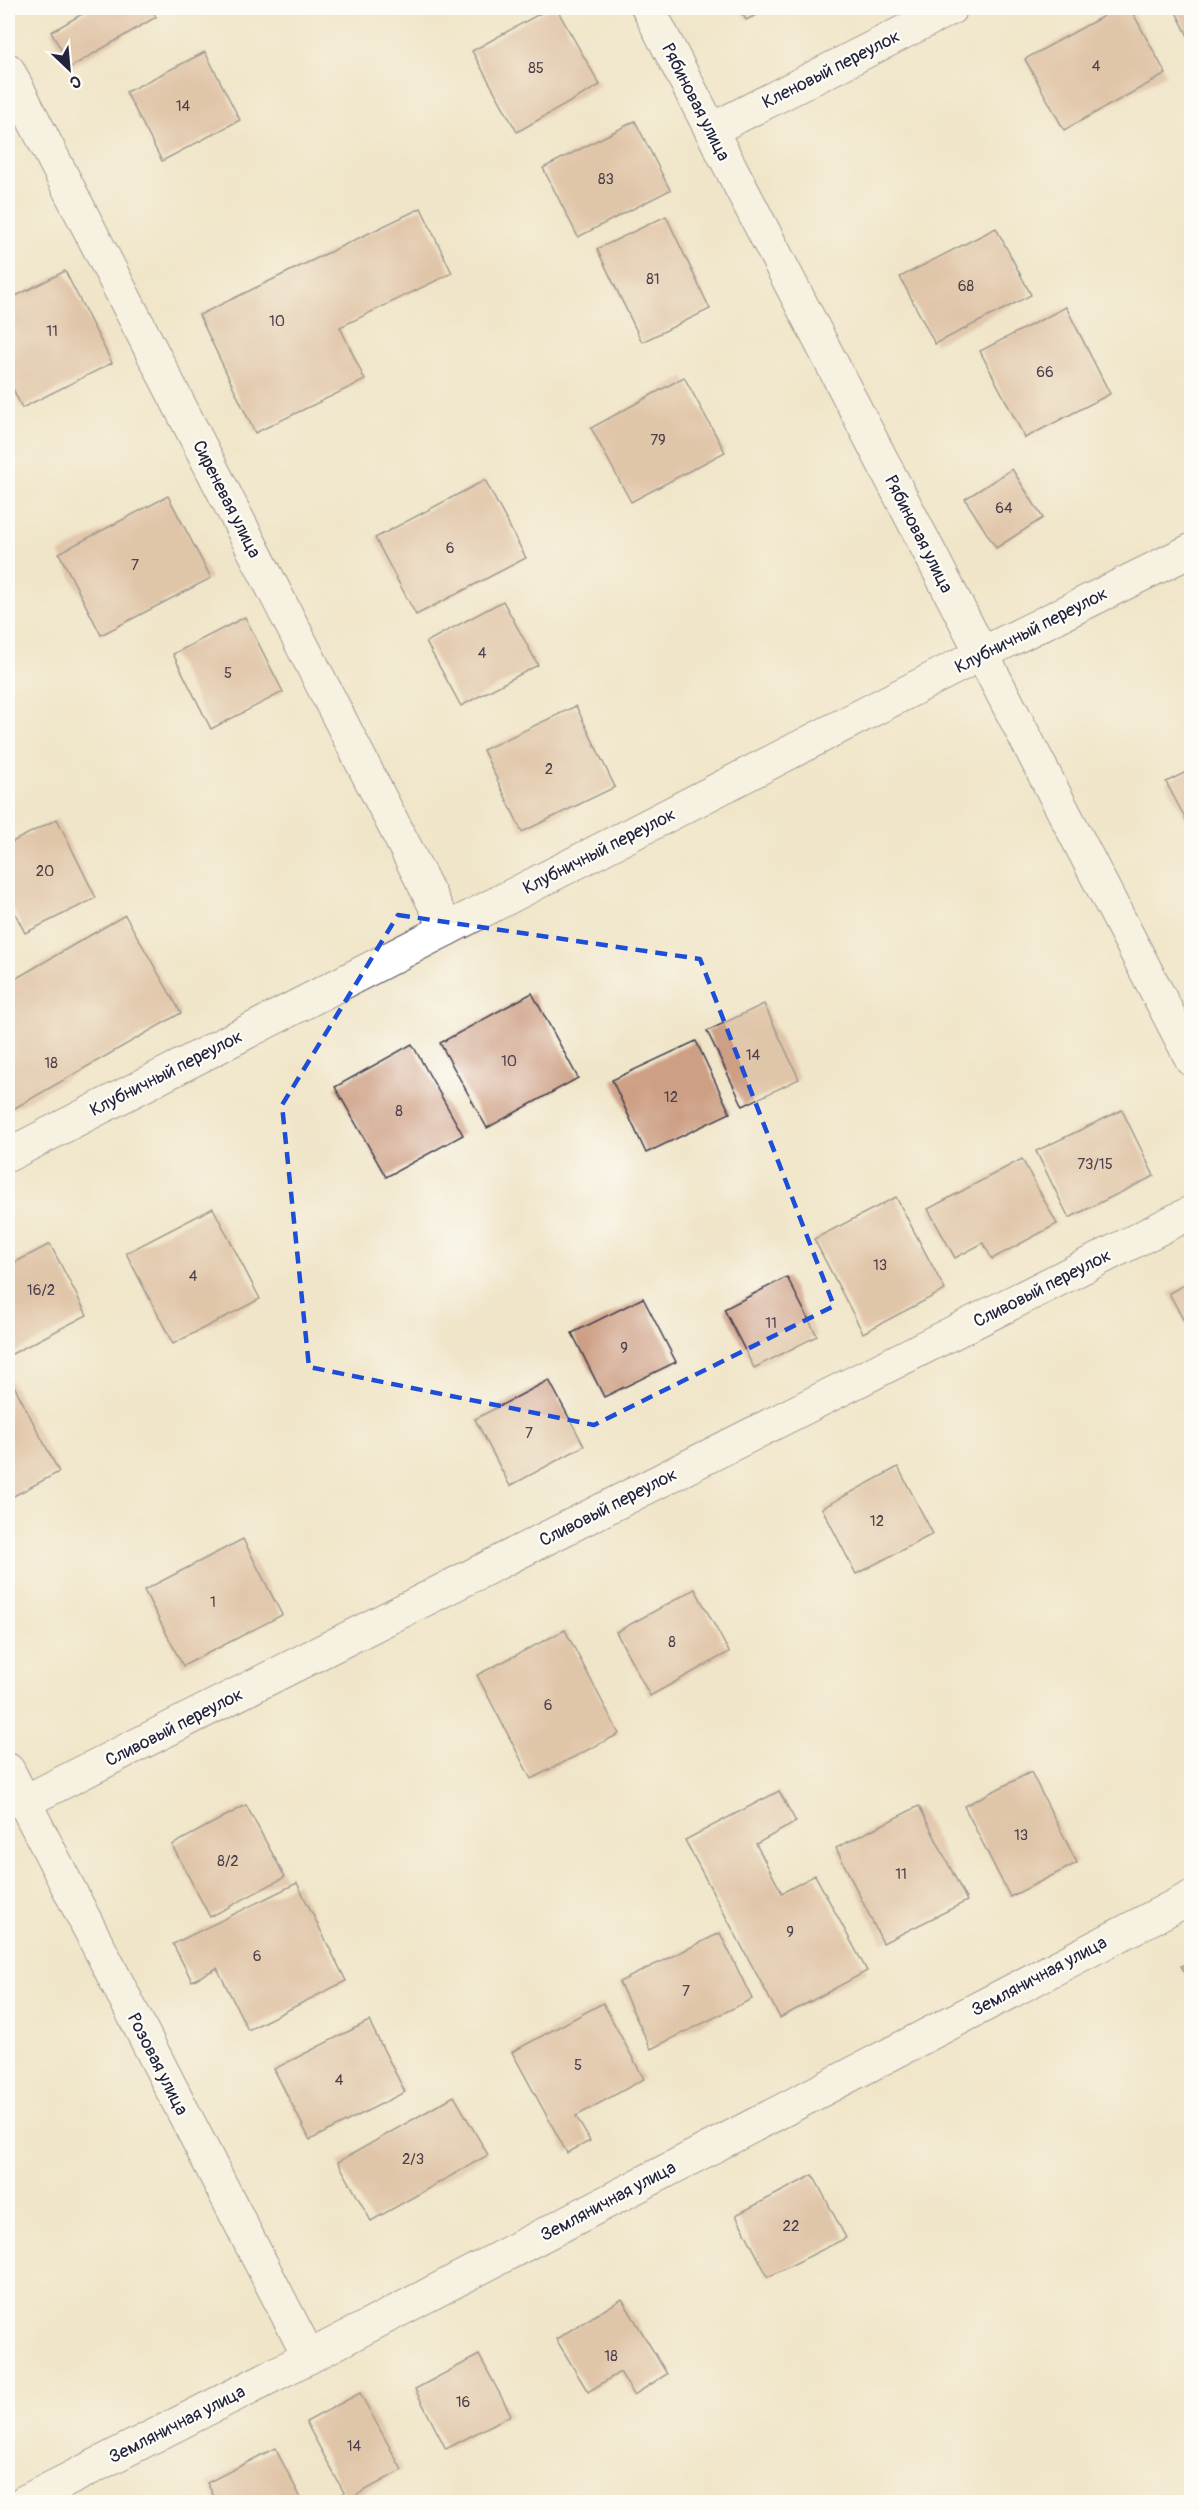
<svg xmlns="http://www.w3.org/2000/svg" width="1199" height="2510" font-family="Pangolin,sans-serif">
  <style>
    .building { fill: #cd9f84 }
    .lines { fill: none; stroke-linecap: round; stroke-linejoin: round }
    .street-casing { stroke: #413f50; stroke-width: 35 }
    .street { stroke: #fff; stroke-width: 33 }
    .marked { fill: none; stroke: #1d4ed8; stroke-width: 4.5; stroke-dasharray: 12 8; stroke-linejoin: round }
    .labels { text-anchor: middle; stroke-width: 4.5; stroke-linejoin: round; paint-order: stroke }
    .number-label { font-size: 15px; fill: #4d414d }
    .street-label { font-size: 18px; fill: #22223b; stroke: #fdfcf7 }
  </style>
  <rect width="100%" height="100%" fill="#fdfcf7"/>
  <filter id="ink" filterUnits="userSpaceOnUse"><feTurbulence type="fractalNoise" baseFrequency=".0167" numOctaves="2"/><feDisplacementMap in="SourceGraphic" scale="12" xChannelSelector="R" yChannelSelector="G"/><feConvolveMatrix kernelMatrix="1 2 1 2 8 2 1 2 1" color-interpolation-filters="sRGB"/></filter>
  <filter id="wash" filterUnits="userSpaceOnUse"><feTurbulence type="fractalNoise" baseFrequency=".008" numOctaves="4" result="noise"/><feDisplacementMap in="SourceGraphic" scale="24" xChannelSelector="R" yChannelSelector="G"/><feGaussianBlur stdDeviation="1.35" result="paint"/><feColorMatrix in="noise" values="0 0 0 0 0 0 0 0 0 0 0 0 0 0 0 0 0 1.4 0 .05"/><feComposite in="paint" operator="in"/></filter>
  <g filter="url(#wash)">
    <rect width="100%" height="100%" fill="#f0e5c9"/>
    <g id="blocks">
      <g class="building">
        <polygon points="87,8 151,8 156,17 71,67 51,32 89,10"/>
        <polygon points="550,8 556,8 600,85 517,132 472,51"/>
        <polygon points="739,8 771,8 746,20"/>
        <polygon points="1118,8 1130,8 1166,74 1064,130 1025,59"/>
        <polygon points="1174,8 1192,8 1192,44"/>
        <polygon points="205,52 240,120 162,161 126,92"/>
        <polygon points="635,121 670,190 578,237 543,168"/>
        <polygon points="421,208 452,273 340,327 365,380 255,433 199,315"/>
        <polygon points="666,216 710,309 642,342 597,249"/>
        <polygon points="996,228 1031,295 935,344 900,277"/>
        <polygon points="65,271 112,363 22,408 8,378 8,300"/>
        <polygon points="1066,307 1110,394 1025,438 980,351"/>
        <polygon points="684,377 725,452 631,502 591,428"/>
        <polygon points="1012,469 1043,518 996,548 965,499"/>
        <polygon points="485,480 526,558 416,615 375,538"/>
        <polygon points="168,496 211,578 101,635 59,553"/>
        <polygon points="503,601 538,665 461,706 426,642"/>
        <polygon points="245,617 283,692 211,729 173,654"/>
        <polygon points="576,706 615,787 522,832 483,750"/>
        <polygon points="1192,769 1192,831 1166,782"/>
        <polygon points="57,819 96,898 25,933 8,899 8,844"/>
        <polygon points="125,915 181,1013 8,1112 8,983"/>
        <polygon points="532,993 578,1078 487,1128 440,1043"/>
        <polygon points="764,1004 799,1079 743,1106 707,1031"/>
        <polygon points="696,1041 730,1113 646,1153 612,1080"/>
        <polygon points="412,1044 463,1135 386,1177 335,1087"/>
        <polygon points="1122,1110 1154,1176 1069,1218 1036,1151"/>
        <polygon points="1022,1159 1057,1224 992,1259 983,1243 955,1258 928,1209"/>
        <polygon points="896,1197 945,1290 863,1333 814,1239"/>
        <polygon points="213,1208 260,1299 173,1344 126,1253"/>
        <polygon points="50,1244 87,1315 8,1356 8,1266"/>
        <polygon points="787,1277 817,1336 754,1368 724,1309"/>
        <polygon points="1192,1281 1192,1336 1169,1293"/>
        <polygon points="643,1298 676,1362 604,1397 572,1333"/>
        <polygon points="10,1378 59,1472 8,1499 8,1379"/>
        <polygon points="549,1380 584,1446 510,1486 475,1419"/>
        <polygon points="898,1467 933,1534 856,1574 822,1508"/>
        <polygon points="243,1539 282,1615 183,1666 144,1590"/>
        <polygon points="695,1589 729,1652 650,1696 616,1632"/>
        <polygon points="565,1630 619,1734 531,1779 477,1675"/>
        <polygon points="1031,1772 1077,1863 1010,1897 964,1806"/>
        <polygon points="779,1791 796,1822 756,1844 782,1893 815,1875 867,1971 780,2018 685,1840"/>
        <polygon points="246,1805 285,1877 210,1917 172,1845"/>
        <polygon points="919,1806 967,1901 883,1943 836,1848"/>
        <polygon points="297,1883 346,1981 248,2030 217,1968 192,1981 173,1944"/>
        <polygon points="720,1933 752,1999 651,2049 619,1982"/>
        <polygon points="1192,1961 1192,1985 1181,1966"/>
        <polygon points="603,2003 644,2079 576,2116 590,2141 567,2153 512,2052"/>
        <polygon points="369,2021 405,2092 310,2140 274,2069"/>
        <polygon points="454,2096 488,2155 371,2221 338,2162"/>
        <polygon points="813,2175 846,2238 768,2277 736,2215"/>
        <polygon points="622,2299 667,2374 634,2395 620,2372 588,2392 556,2339"/>
        <polygon points="479,2355 511,2415 446,2449 415,2389"/>
        <polygon points="360,2393 402,2470 348,2500 306,2422"/>
        <polygon points="275,2448 303,2502 217,2502 207,2483"/>
      </g>
    </g>
  </g>
  <g filter="url(#ink)">
    <use href="#blocks" fill-opacity="0" stroke="#413f50" stroke-width="1.5"/>
    <g class="lines">
      <g class="street-casing">
        <g id="street">
          <polyline points="648,8 1192,1060"/>
          <polyline points="8,70 447,929"/>
          <polyline points="711,130 951,8"/>
          <polyline points="8,1155 981,654 1192,550"/>
          <polyline points="8,1770 309,2357"/>
          <polyline points="24,1802 1192,1212"/>
          <polyline points="24,2502 309,2357 1192,1897"/>
        </g>
      </g>
      <use href="#street" class="street"/>
    </g>
  </g>
  <path d="M0 0H1199V2510H0ZM398 915 700 959 834 1306 594 1425 309 1367 282 1105Z" fill="#f0e5c9" fill-opacity=".55" fill-rule="evenodd"/>
  <path class="marked" d="M398 915 700 959 834 1306 594 1425 309 1367 282 1105Z"/>
  <g class="labels">
    <g class="number-label">
      <text x="1096" y="71">4</text>
      <text x="536" y="73">85</text>
      <text x="183" y="111">14</text>
      <text x="606" y="184">83</text>
      <text x="653" y="284">81</text>
      <text x="966" y="291">68</text>
      <text x="277" y="326">10</text>
      <text x="52" y="336">11</text>
      <text x="1045" y="377">66</text>
      <text x="658" y="445">79</text>
      <text x="1004" y="513">64</text>
      <text x="450" y="553">6</text>
      <text x="135" y="570">7</text>
      <text x="482" y="658">4</text>
      <text x="228" y="678">5</text>
      <text x="549" y="774">2</text>
      <text x="45" y="876">20</text>
      <text x="753" y="1060">14</text>
      <text x="509" y="1066">10</text>
      <text x="51" y="1068">18</text>
      <text x="671" y="1102">12</text>
      <text x="399" y="1116">8</text>
      <text x="1095" y="1169">73/15</text>
      <text x="880" y="1270">13</text>
      <text x="193" y="1281">4</text>
      <text x="41" y="1295">16/2</text>
      <text x="771" y="1328">11</text>
      <text x="624" y="1353">9</text>
      <text x="529" y="1438">7</text>
      <text x="877" y="1526">12</text>
      <text x="213" y="1607">1</text>
      <text x="672" y="1647">8</text>
      <text x="548" y="1710">6</text>
      <text x="1021" y="1840">13</text>
      <text x="228" y="1866">8/2</text>
      <text x="901" y="1879">11</text>
      <text x="790" y="1937">9</text>
      <text x="257" y="1961">6</text>
      <text x="686" y="1996">7</text>
      <text x="578" y="2070">5</text>
      <text x="339" y="2085">4</text>
      <text x="413" y="2164">2/3</text>
      <text x="791" y="2231">22</text>
      <text x="611" y="2361">18</text>
      <text x="463" y="2407">16</text>
      <text x="354" y="2451">14</text>
    </g>
    <g class="street-label">
      <text transform="translate(831 69) rotate(-27)" y="6">Кленовый переулок</text>
      <text transform="translate(696 102) rotate(63)" y="6">Рябиновая улица</text>
      <text transform="translate(227 499) rotate(63)" y="6">Сиреневая улица</text>
      <text transform="translate(919 534) rotate(63)" y="6">Рябиновая улица</text>
      <text transform="translate(1031 630) rotate(-27)" y="6">Клубничный переулок</text>
      <text transform="translate(599 851) rotate(-27)" y="6">Клубничный переулок</text>
      <text transform="translate(166 1073) rotate(-27)" y="6">Клубничный переулок</text>
      <text transform="translate(1042 1288) rotate(-27)" y="6">Сливовый переулок</text>
      <text transform="translate(608 1507) rotate(-27)" y="6">Сливовый переулок</text>
      <text transform="translate(174 1727) rotate(-27)" y="6">Сливовый переулок</text>
      <text transform="translate(1039 1976) rotate(-28)" y="6">Земляничная улица</text>
      <text transform="translate(158 2064) rotate(63)" y="6">Розовая улица</text>
      <text transform="translate(608 2201) rotate(-28)" y="6">Земляничная улица</text>
      <text transform="translate(177 2424) rotate(-27)" y="6">Земляничная улица</text>
    </g>
  </g>
  <rect width="1199" height="2510" fill="none" stroke="#fdfcf7" stroke-width="30"/>
  <g transform="translate(69 69) rotate(154)" stroke="#fdfcf7" stroke-width="4.5" paint-order="stroke">
  <path d="M0-4.5L10 22L0 15L-10 22Z" fill="#22223b"/>
  <text y="-9" font-size="16" font-weight="bold" text-anchor="middle" fill="#22223b">С</text>
  </g>
</svg>
